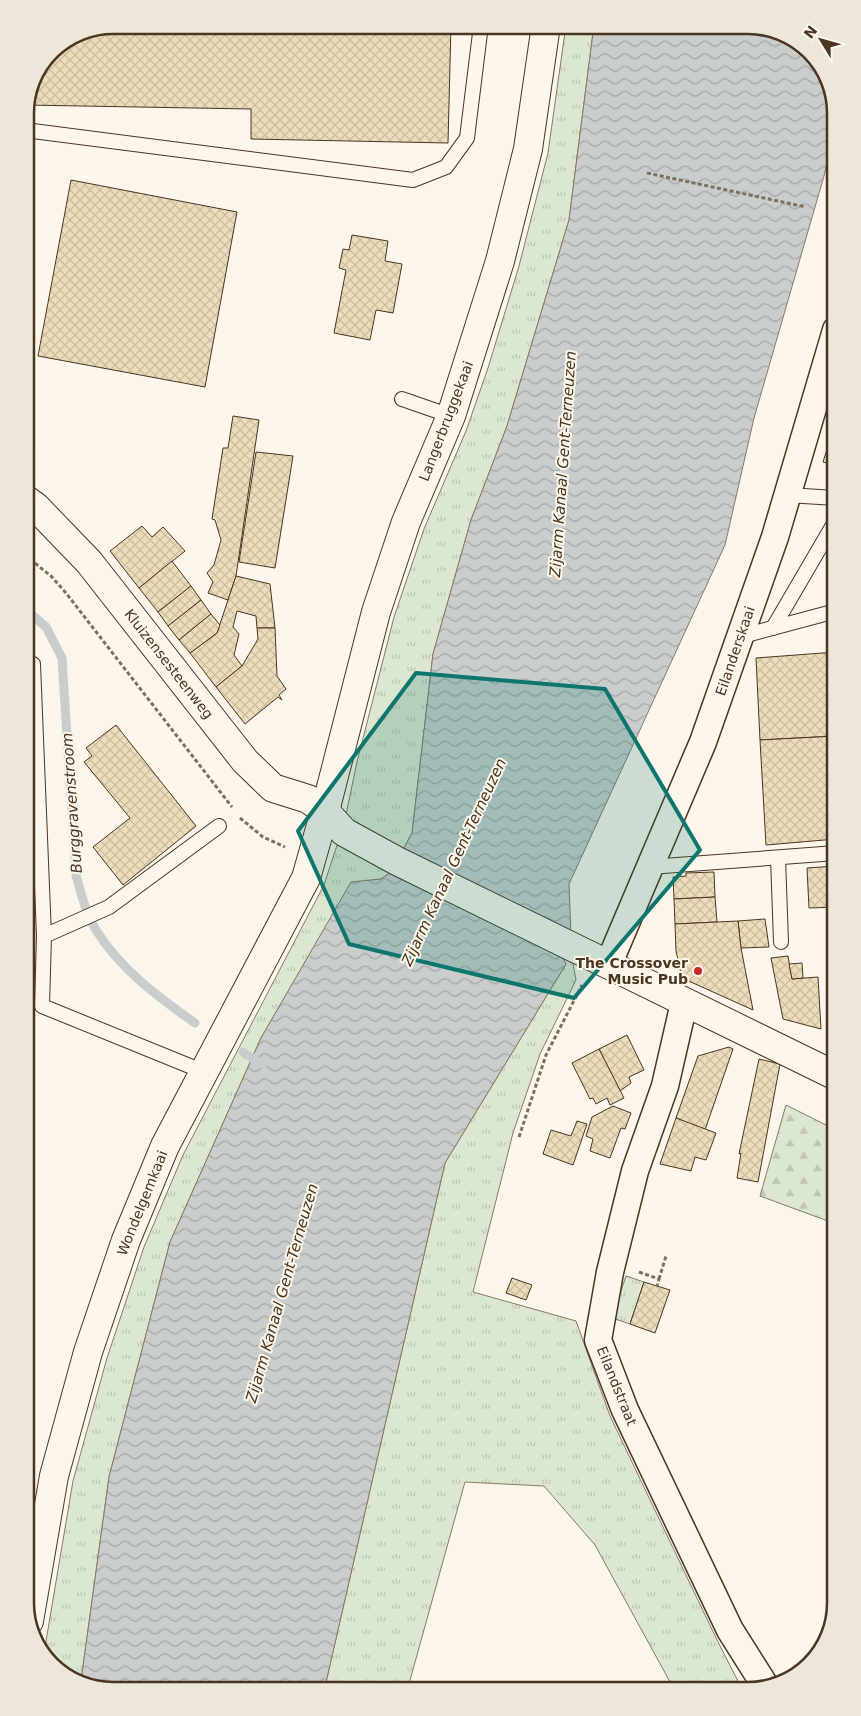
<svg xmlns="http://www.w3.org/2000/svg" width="861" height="1716" font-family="'DejaVu Sans',sans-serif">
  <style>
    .grass { fill: url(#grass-tufts); stroke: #887966 }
    .forest { fill: url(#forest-firs); stroke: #887966 }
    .water { fill: url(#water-waves); stroke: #887966 }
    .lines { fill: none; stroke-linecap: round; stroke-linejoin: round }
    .stream { stroke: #c9cecd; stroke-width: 9 }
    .building { fill: url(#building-cross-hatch); stroke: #4a3520 }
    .service-casing { stroke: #4a3520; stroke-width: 16 }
    .minor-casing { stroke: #4a3520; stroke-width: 29 }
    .secondary-casing { stroke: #4a3520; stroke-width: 30 }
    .path { stroke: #7f6f5c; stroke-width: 3; stroke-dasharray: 4 2.5; stroke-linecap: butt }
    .service { stroke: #fbf6e9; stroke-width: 14 }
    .minor { stroke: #fbf6e9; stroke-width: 26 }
    .secondary { stroke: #fbf6e9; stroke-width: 28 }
    .marked { fill: #0f766e; fill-opacity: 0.2; stroke: #0f766e; stroke-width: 4; stroke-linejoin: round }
    .poi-dot { fill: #c62828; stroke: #fbf6e9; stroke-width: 2 }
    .labels { text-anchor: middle; stroke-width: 4; stroke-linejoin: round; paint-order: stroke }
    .street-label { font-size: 14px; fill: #4a3520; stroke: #fbf6e9 }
    .poi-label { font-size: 14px; font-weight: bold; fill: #4a3520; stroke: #fbf6e9; text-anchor: end }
    .water-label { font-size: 15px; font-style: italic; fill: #4a3520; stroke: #fbf6e9 }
    .rim { fill: none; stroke: #4a3520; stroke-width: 2.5 }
  </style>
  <defs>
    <pattern id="grass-tufts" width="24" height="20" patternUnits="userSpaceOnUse" patternTransform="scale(1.25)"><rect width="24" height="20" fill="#dce7d0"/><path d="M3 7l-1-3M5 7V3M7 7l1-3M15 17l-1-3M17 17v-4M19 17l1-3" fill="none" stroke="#bec7b2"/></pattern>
    <pattern id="forest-firs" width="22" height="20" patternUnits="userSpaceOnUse" patternTransform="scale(1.25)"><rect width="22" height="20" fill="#dce7d0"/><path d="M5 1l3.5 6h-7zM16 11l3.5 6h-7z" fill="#bec7b2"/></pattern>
    <pattern id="water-waves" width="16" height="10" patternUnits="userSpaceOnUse" patternTransform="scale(1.25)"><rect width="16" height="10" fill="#c9cecd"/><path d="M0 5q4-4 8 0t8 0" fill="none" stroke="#a5a8a6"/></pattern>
    <pattern id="building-cross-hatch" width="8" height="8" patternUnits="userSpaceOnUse" patternTransform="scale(1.25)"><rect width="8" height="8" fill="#ecdcbc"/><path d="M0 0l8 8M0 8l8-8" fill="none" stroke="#ccbda1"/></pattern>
  </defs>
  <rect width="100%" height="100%" fill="#fbf6e9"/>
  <g class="grass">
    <polygon points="566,25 594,25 569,220 507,426 471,520 433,654 412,833 391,872 381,879 351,883 261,1038 170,1242 109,1477 81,1681 60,1673 44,1653 73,1481 107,1358 144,1247 183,1155 324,885 344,824 357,762 394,617 424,529 466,431 488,368 519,266 548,153"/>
    <polygon points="561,955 573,964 576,980 540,1054 513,1133 473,1292 576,1321 610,1416 717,1640 743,1691 675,1691 595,1545 544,1486 465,1482 407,1691 324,1691 445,1163 566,964"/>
    <polygon points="626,1276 644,1282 630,1324 612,1318"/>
  </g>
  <polygon class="forest" points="786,1105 836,1130 836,1224 760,1196"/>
  <polygon class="water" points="594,25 754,25 801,43 829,80 836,121 824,176 754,418 725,545 569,884 571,935 561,955 566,964 445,1163 324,1691 108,1691 81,1681 109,1477 170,1242 261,1038 351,882 381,879 391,872 412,833 433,654 471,520 507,426 569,220"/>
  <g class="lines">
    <g class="stream">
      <path d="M25 609 46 627 62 658 76 875C81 894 86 913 96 930 120 969 158 997 195 1023"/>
      <polyline points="243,1052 262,1064"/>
    </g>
  </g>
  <g class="building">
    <polygon points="113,25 451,25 448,143 251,139 251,109 26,105 51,51 80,32"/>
    <polygon points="71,180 237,212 205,387 38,356"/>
    <polygon points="352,235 388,241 385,261 402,264 393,313 376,310 370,340 334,333 346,270 339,268 343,249 349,250"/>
    <polygon points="233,416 259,420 236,576 228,600 208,593 213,582 207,573 214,565 221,540 215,520 212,519 223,448 228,448"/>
    <polygon points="836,420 836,466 823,462"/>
    <polygon points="256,452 293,456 275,568 239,562"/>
    <polygon points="142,526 152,537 163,527 185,551 139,588 110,551"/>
    <polygon points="172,561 191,586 158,612 139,588"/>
    <polygon points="236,576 270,584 275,628 257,628 256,616 237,611 233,627 239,634 234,655 242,666 216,687 190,653 217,633"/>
    <polygon points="191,586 201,600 168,626 158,612"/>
    <polygon points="201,600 211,614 179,640 168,626"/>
    <polygon points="211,614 220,625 217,633 190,653 179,640"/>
    <polygon points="257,628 275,628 277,676 286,689 279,695 282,700 278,697 245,724 216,687 242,666 258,639"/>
    <polygon points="836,652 836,736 760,740 756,658"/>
    <polygon points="116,725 196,826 123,885 93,847 130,818 84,762 92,756 86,748"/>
    <polygon points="836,736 836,839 766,845 760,740"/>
    <polygon points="836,866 836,907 809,908 807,868"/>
    <polygon points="714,872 715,897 674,899 673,877 686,876 686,873"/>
    <polygon points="715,897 717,922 675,924 674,899"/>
    <polygon points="765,919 769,947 741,948 738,921"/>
    <polygon points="738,921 741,948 753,1010 682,978 676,951 675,924"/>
    <polygon points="788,956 792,979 818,977 821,1029 783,1019 771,958"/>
    <polygon points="802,963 803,978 792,979 789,964"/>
    <polygon points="627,1035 644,1070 629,1077 631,1083 620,1091 599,1049"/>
    <polygon points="729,1047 733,1049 705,1130 676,1118 698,1056"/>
    <polygon points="599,1049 624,1098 610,1105 607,1098 596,1104 593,1098 590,1099 572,1063"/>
    <polygon points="759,1059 780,1064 758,1182 737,1178 741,1153 739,1154"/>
    <polygon points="613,1106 631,1113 625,1129 621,1128 610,1158 590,1151 593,1139 586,1136 592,1117"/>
    <polygon points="676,1118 716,1133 706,1160 695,1157 691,1171 660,1164"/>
    <polygon points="577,1121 587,1124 573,1165 543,1154 551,1130 571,1136"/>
    <polygon points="512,1278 532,1285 526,1300 506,1293"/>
    <polygon points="644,1282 670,1290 655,1333 630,1324"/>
  </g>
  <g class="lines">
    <g class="service-casing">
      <g id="service">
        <polyline points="25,130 413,180 446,167 467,138 481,25"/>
        <polyline points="402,399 451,416"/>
        <polyline points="787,495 836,498"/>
        <polyline points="773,628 836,520"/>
        <polyline points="739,637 836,611"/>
        <polyline points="33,664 44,936 109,907 219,826"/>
        <polyline points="778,858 781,942"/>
        <polyline points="650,867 836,853"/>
        <polyline points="44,936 42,1006 202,1071"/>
      </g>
    </g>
    <g class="minor-casing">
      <g id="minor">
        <polyline points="609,963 703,742 775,537 836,330"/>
        <polyline points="684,1003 665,1086 635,1171 610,1272 598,1340 625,1410 730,1630 766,1687"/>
      </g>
    </g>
    <g class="secondary-casing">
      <g id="secondary">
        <polyline points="25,499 36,507 89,562 245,761 273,788 308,799 325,811 344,832 397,861 836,1076"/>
        <polyline points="29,1621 54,1476 88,1352 126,1240 165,1146 306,878 325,811 376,612 406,522 451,416 500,261 528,149 546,25"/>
      </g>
    </g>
    <g class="path">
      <polyline points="647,173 806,207"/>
      <polyline points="25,555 52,577 66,593 232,807"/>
      <polyline points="240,818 263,837 285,847"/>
      <polyline points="519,1137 546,1055 582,985"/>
      <polyline points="639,1272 659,1279 657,1286"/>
      <polyline points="659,1279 666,1256"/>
    </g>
    <use href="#service" class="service"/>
    <use href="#minor" class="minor"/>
    <use href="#secondary" class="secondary"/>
  </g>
  <path class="marked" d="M416 673 605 689 700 850 574 998 349 944 298 831Z"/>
  <circle class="poi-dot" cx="698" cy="971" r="5"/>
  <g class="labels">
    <g class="street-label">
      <text transform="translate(446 421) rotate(-69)" y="5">Langerbruggekaai</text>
      <text transform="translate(735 651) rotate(-71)" y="5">Eilanderskaai</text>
      <text transform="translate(169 664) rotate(52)" y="5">Kluizensesteenweg</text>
      <text transform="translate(142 1203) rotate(-68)" y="5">Wondelgemkaai</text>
      <text transform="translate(617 1386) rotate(68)" y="5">Eilandstraat</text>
    </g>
    <g class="poi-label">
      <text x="688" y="968">The Crossover<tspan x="688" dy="16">Music Pub</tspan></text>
    </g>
    <g class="water-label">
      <text transform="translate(563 464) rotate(-86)" y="5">Zijarm Kanaal Gent-Terneuzen</text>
      <text transform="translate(72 803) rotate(-94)" y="5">Burggravenstroom</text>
      <text transform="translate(454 862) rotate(-65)" y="5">Zijarm Kanaal Gent-Terneuzen</text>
      <text transform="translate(282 1293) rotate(-74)" y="5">Zijarm Kanaal Gent-Terneuzen</text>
    </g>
  </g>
  <path d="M0 0H861V1716H0ZM113 34H748A79 79 0 0 1 827 113V1603A79 79 0 0 1 748 1682H113A79 79 0 0 1 34 1603V113A79 79 0 0 1 113 34Z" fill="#ede7d9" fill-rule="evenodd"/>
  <path class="rim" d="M113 34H748A79 79 0 0 1 827 113V1603A79 79 0 0 1 748 1682H113A79 79 0 0 1 34 1603V113A79 79 0 0 1 113 34Z"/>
  <g transform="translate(821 40) rotate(307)" stroke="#fbf6e9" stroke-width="4" paint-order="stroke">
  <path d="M0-4L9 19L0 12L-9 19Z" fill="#4a3520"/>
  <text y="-8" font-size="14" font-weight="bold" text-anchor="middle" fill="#4a3520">N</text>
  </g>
</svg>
